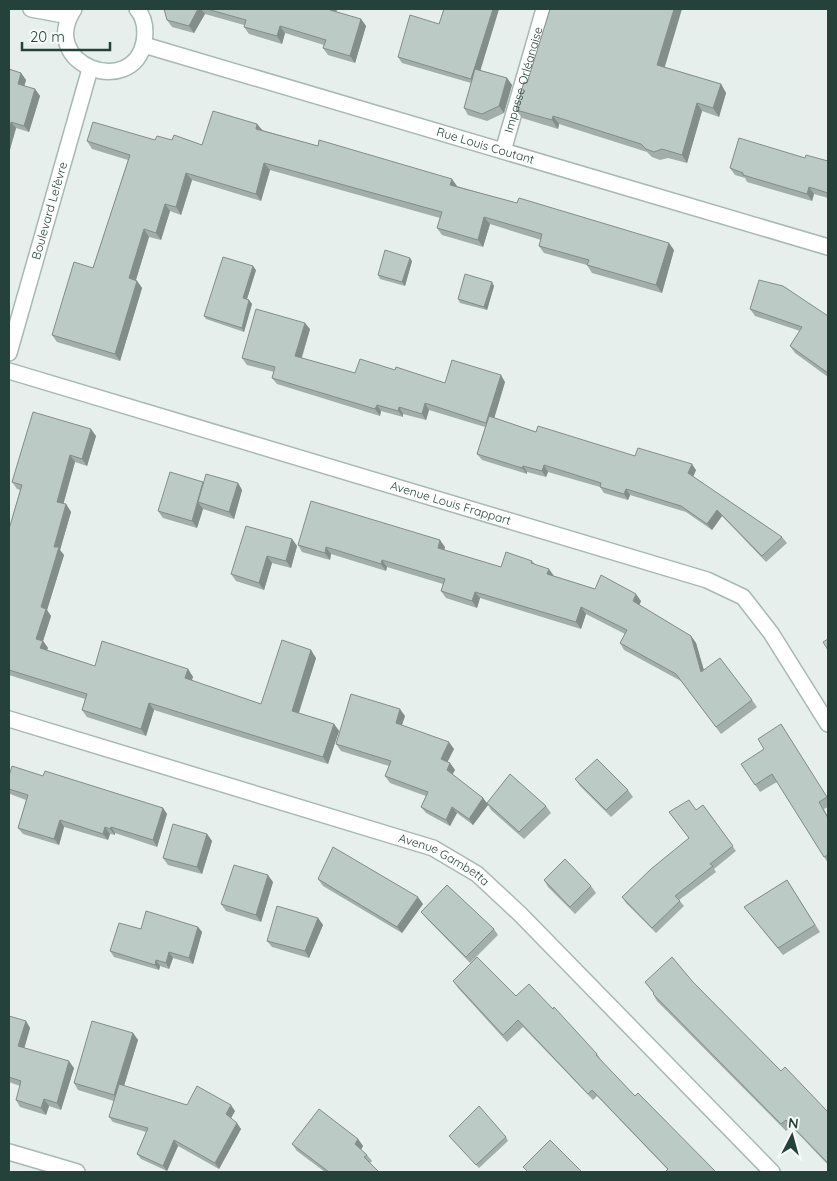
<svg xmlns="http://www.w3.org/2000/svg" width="837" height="1181" font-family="Quicksand,sans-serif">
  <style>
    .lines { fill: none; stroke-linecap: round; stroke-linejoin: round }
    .minor-casing { stroke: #a8b8b2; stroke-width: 18 }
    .minor { stroke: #fff; stroke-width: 15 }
    .wall { fill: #a1aea9 }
    .shaded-wall { fill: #838d89 }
    .building { fill: #bbcac4; stroke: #838d89 }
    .labels { text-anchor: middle; stroke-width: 5; stroke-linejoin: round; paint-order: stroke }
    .street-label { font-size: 12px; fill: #24423a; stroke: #f7fbf9 }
  </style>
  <rect width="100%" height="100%" fill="#e6efeb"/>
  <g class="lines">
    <g class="minor-casing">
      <g id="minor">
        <polyline points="31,9 69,16"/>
        <path d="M74 9C37 65 133 99 144 42 146 30 145 18 137 9"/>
        <path id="s1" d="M144 45 828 247"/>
        <path id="s2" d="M503 151 544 9"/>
        <path id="s3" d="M9 353 90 69"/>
        <path id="s4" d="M9 371 707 580 743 597 771 633 828 724"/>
        <path id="s5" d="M9 719 433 848 477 874 520 914 772 1172"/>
        <polyline points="9,1152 77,1172"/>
      </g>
    </g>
    <use href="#minor" class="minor"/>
  </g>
  <g class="wall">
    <polygon points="164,9 337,9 336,12 361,19 366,26 355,63 328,55 323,48 324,45 285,33 282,44 249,34 244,27 244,25 205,14 194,33 172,27 167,20"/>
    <polygon points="444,9 499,9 480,70 507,78 512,85 504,113 487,121 468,115 464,108 471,83 402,63 398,57 439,24"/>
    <polygon points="665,67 721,84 726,93 719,117 702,111 687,163 668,158 660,160 652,157 647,152 559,124 558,129 522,118 516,110 527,83"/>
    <polygon points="9,69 21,73 26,80 24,86 35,89 40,96 29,132 16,128 9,153"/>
    <polygon points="257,124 262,130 457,186 674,250 662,293 592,273 587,265 544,253 539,246 541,240 490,224 483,247 442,235 437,228 440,218 270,170 261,201 192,180 181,215 170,211 161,240 149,237 136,280 137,281 142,288 120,361 57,342 52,335 93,268 128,160 92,149 87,141 172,140 202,145"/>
    <polygon points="805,158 828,161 828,198 814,194 812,201 747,182 745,178 735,175 730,168"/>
    <polygon points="412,261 405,286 380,279 378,275"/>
    <polygon points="256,270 247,299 249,300 252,304 244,332 206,319 204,316"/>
    <polygon points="494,286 487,310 460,303 458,299"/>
    <polygon points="750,309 828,316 828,377 795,353 790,346 800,331 755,316"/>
    <polygon points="310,329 302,358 355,373 395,370 445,383 505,382 494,418 536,432 635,456 696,470 693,477 782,537 787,543 766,562 722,516 712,530 686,512 630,495 628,500 604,493 600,487 548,472 546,477 527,472 527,474 482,460 477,454 485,427 429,410 426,420 403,414 403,417 381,411 380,416 277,384 272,378 274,372 247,365 242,358"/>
    <polygon points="96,436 87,466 75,462 63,504 66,504 71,512 60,550 64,555 47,610 51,616 43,641 48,648 47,650 95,666 188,669 193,677 191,681 261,704 316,658 299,713 334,724 339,731 328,764 154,710 146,736 87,717 82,710 85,699 9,675 9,529 20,490 17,489 12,482"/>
    <polygon points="203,482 238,483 242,490 234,519 203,509 197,528 163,518 158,511"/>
    <polygon points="292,539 297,546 291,568 272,563 264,590 236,581 231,574"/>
    <polygon points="298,545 445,547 444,550 501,567 532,561 535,564 554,576 595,589 641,601 639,605 691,636 696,643 704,670 752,700 757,707 721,734 681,681 624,650 620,643 625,634 586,614 581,629 480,598 477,608 446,598 441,591 443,584 387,567 386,571 331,554 330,560 302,552"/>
    <polygon points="405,716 402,725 454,749 447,762 450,763 455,770 452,774 483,798 487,803 546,806 551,813 524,839 491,810 488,805 473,825 457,813 450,826 426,813 421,807 426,796 390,783 385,776 389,766 341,751 336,744"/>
    <polygon points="781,724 828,799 828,807 824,809 828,817 828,863 777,782 760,792 741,764 764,749"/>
    <polygon points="9,776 43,776 163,808 167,814 157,847 115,833 115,835 110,834 108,840 64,827 59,845 23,834 18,828 26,800 10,794 9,793"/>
    <polygon points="575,779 628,790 633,797 611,817 580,786"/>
    <polygon points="703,805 736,851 714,869 716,872 679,900 684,906 656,933 626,903 622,897 689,838 669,812 696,810"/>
    <polygon points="207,834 212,841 202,874 168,865 163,858"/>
    <polygon points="318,879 423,904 402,933 323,886"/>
    <polygon points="544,880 591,886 596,893 575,914 548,887"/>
    <polygon points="787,880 820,932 783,955 744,907"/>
    <polygon points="273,882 261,922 226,911 221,904"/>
    <polygon points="421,912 494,929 498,935 470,963 426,918"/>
    <polygon points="318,918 323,925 309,958 272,947 267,941"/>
    <polygon points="198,927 202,932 193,964 173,958 169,969 160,966 159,970 114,957 110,951 141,929"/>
    <polygon points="453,981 516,996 597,1054 602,1061 601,1061 635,1096 716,1172 668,1170 597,1096 593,1100 523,1027 507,1042 458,988"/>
    <polygon points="645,982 693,982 781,1071 828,1112 828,1165 791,1126 786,1131 657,1001 653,994 654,994"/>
    <polygon points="9,1016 26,1021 30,1028 24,1048 74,1068 61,1110 49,1106 46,1115 20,1107 16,1100 20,1086 9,1082"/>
    <polygon points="133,1033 138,1040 124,1086 187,1105 235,1111 231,1118 241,1129 219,1169 178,1146 167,1171 141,1159 137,1154 146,1132 113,1122 109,1117 114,1101 78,1090 74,1083"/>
    <polygon points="449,1136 506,1137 508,1141 479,1168"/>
    <polygon points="358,1139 363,1146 361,1150 367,1155 372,1161 370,1163 379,1172 325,1172 297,1151 292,1144"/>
  </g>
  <g class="shaded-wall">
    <polygon points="198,9 201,9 205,14 194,33 189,26"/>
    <polygon points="330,9 337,9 335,17 330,10"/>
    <polygon points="493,9 499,9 476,85 471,79"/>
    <polygon points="674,9 682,9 663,73 657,65"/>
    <polygon points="361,19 366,26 355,63 350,56"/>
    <polygon points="280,26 285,33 282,44 277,36"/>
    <polygon points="21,73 26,80 23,91 18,84"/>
    <polygon points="507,78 512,85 504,113 499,106"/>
    <polygon points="721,84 726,93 719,117 713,108"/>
    <polygon points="35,89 40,96 29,132 24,126"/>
    <polygon points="697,103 702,111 687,163 682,155"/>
    <polygon points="553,116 559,124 558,129 552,120"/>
    <polygon points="11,122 16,128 9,153 9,131"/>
    <polygon points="257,124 263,131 256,129"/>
    <polygon points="264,163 270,170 261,201 256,194"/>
    <polygon points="186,173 192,180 181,215 176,207"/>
    <polygon points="452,179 457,186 455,192 450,185"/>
    <polygon points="809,187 814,194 812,201 807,194"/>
    <polygon points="165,204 170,211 161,240 156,233"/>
    <polygon points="484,217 490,224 483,247 478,240"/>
    <polygon points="144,229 149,237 134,286 129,278"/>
    <polygon points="669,243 674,250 662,293 656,285"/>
    <polygon points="410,258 412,261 405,286 402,282"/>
    <polygon points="253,266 256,270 246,302 243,298"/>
    <polygon points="137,281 142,288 120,361 115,354"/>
    <polygon points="492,282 494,286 487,310 484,307"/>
    <polygon points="249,300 252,304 244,332 242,328"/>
    <polygon points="305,323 310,329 300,362 295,356"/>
    <polygon points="501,375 505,382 491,429 486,423"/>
    <polygon points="425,403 429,410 426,420 422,414"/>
    <polygon points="377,405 381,411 380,416 375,409"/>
    <polygon points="399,407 403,414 403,417 398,411"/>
    <polygon points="91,429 96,436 87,466 82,459"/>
    <polygon points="70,455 75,462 62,509 57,502"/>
    <polygon points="692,464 696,470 692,479 688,473"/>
    <polygon points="544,465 548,472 546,477 542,471"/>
    <polygon points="523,466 527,472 527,474 522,468"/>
    <polygon points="238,483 242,490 234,519 229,512"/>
    <polygon points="626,489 630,495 628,500 624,494"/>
    <polygon points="198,502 203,509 197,528 192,521"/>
    <polygon points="66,504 71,512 60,550 64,555 47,610 51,616 43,641 48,648 45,655 40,648 36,639 41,607 54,547"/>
    <polygon points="717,510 722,516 712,530 707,524"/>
    <polygon points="292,539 297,546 291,568 286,561"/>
    <polygon points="440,540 445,547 443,555 438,548"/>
    <polygon points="326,547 331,554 330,560 325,553"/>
    <polygon points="267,556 272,563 264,590 259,583"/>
    <polygon points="382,560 387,567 386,571 381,564"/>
    <polygon points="549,569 554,576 547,574"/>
    <polygon points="475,592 480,598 477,608 472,601"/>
    <polygon points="636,594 641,601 638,608 633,601"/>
    <polygon points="581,607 586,614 581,629 576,622"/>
    <polygon points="691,636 696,643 706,678 701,672"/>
    <polygon points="311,650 316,658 297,718 292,711"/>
    <polygon points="188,669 193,677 190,686 185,678"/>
    <polygon points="149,703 154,710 146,736 141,729"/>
    <polygon points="400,709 405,716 400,730 396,723"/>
    <polygon points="334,724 339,731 328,764 323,757"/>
    <polygon points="449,742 454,749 446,765 441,759"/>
    <polygon points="450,763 455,770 451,777 447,770"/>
    <polygon points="483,798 488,805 473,825 469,819"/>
    <polygon points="452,807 457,813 450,826 446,820"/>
    <polygon points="163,808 167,814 157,847 153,840"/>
    <polygon points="60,820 64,827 59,845 54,839"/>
    <polygon points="105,827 110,834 108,840 103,834"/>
    <polygon points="111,827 115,833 115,835 110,829"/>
    <polygon points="207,834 212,841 202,874 197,867"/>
    <polygon points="268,875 273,882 261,922 256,915"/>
    <polygon points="418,897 423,904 402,933 397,927"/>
    <polygon points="318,918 323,925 309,958 305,951"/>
    <polygon points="198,927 202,932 193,964 189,958"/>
    <polygon points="169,952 173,958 169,969 166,963"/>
    <polygon points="156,960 160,966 159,970 155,965"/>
    <polygon points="26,1021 30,1028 23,1053 18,1046"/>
    <polygon points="133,1033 138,1040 119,1102 114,1095"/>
    <polygon points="69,1061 74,1068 61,1110 57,1103"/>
    <polygon points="44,1099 49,1106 46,1115 41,1108"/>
    <polygon points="231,1105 235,1111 230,1120 226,1114"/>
    <polygon points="237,1123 241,1129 219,1169 215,1163"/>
    <polygon points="358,1139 363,1146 360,1151 355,1144"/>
    <polygon points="174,1140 178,1146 167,1171 163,1166"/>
  </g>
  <g class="building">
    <polygon points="164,9 198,9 189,26 167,20"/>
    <polygon points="207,9 330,9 330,10 361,19 350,56 323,48 326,40 280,26 277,36 244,27 246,20"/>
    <polygon points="444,9 493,9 471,79 398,57 410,15 439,24"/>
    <polygon points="550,9 674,9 657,65 721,84 713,108 697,103 682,155 662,149 654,152 646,149 641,144 553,116 552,120 516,110 524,82 527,83"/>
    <polygon points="9,69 21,73 18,84 35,89 24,126 11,122 9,131"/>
    <polygon points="475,69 507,78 499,106 482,114 464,108"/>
    <polygon points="213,111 257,124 256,129 318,146 319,140 452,179 450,185 517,203 519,198 669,243 656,285 587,265 589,260 539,246 542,234 484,217 478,240 437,228 442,212 264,163 256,194 186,173 176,207 165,204 156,233 144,229 129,278 137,281 115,354 52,335 74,262 93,268 130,155 87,141 93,122 155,140 157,136 172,140 174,135 202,145"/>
    <polygon points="739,138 805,158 806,155 828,161 828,193 809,187 807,194 743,175 743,173 730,168"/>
    <polygon points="385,250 410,258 402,282 378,275"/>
    <polygon points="223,257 253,266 243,298 249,300 242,328 204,316"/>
    <polygon points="465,274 492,282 484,307 458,299"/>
    <polygon points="759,280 783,286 828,316 828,373 790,346 802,327 750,309"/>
    <polygon points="256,309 305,323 295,356 355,373 360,359 395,370 396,367 445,383 452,360 501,375 486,423 425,403 422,414 399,407 398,411 377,405 375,409 272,378 275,367 242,358"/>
    <polygon points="33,412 91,429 82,459 70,455 57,502 66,504 54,547 59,547 41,607 46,609 36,639 43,641 40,648 95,666 102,641 188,669 185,678 261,704 282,640 311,650 292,711 334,724 323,757 149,703 141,729 82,710 87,694 9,670 9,529 22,485 12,482"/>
    <polygon points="489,416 536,432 538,426 635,456 638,448 692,464 688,473 782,537 762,556 717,510 707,524 681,506 626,489 624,494 600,487 601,483 544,465 542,471 523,466 522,468 477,454"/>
    <polygon points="170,472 203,482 192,521 158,511"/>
    <polygon points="206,474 238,483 229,512 198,502"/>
    <polygon points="311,501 440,540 438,548 501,567 506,552 532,561 531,563 549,569 547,574 595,589 601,575 636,594 633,601 691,636 701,672 720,658 752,700 716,727 676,674 620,643 627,630 581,607 576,622 475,592 472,601 441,591 445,579 382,560 381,564 326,547 325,553 298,545"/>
    <polygon points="246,526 292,539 286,561 267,556 259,583 231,574"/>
    <polygon points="828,639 828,650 823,642"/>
    <polygon points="351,694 400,709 396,723 449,742 441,759 450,763 447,770 483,798 469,819 452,807 446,820 421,807 428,792 385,776 391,761 336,744"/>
    <polygon points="781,724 827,797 819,802 828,818 828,855 824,857 772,774 755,785 741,764 764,749 758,739"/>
    <polygon points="597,759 628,790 606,810 575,779"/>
    <polygon points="12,766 43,776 45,771 163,808 153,840 111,827 110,829 105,827 103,834 60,820 54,839 18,828 28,795 9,789 9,776"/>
    <polygon points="510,774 546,806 519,832 487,803"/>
    <polygon points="689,800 696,810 703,805 733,846 710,864 713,866 675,896 680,901 652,928 622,897 651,869 689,838 669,812"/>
    <polygon points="173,824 207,834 197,867 163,858"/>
    <polygon points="333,847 418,897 397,927 318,879"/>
    <polygon points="565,859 591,886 570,907 544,880"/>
    <polygon points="234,865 268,875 256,915 221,904"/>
    <polygon points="787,880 815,925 778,948 744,907"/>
    <polygon points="447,885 494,929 466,957 421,912"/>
    <polygon points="277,906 318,918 305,951 267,941"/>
    <polygon points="146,911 198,927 189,958 169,952 166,963 156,960 155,965 110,951 119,923 141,929"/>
    <polygon points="477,957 516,996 529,984 553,1009 554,1007 597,1054 596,1055 635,1096 638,1093 716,1172 665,1172 668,1169 592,1090 588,1094 518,1020 503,1035 453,981"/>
    <polygon points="672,957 693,982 781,1071 785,1067 828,1112 828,1163 786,1120 781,1124 653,994 654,993 645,982"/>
    <polygon points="9,1016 26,1021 18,1046 69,1061 57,1103 44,1099 41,1108 16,1100 21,1081 9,1077"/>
    <polygon points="92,1021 133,1033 114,1095 74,1083"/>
    <polygon points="119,1084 187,1105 197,1086 231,1105 226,1114 237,1123 215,1163 174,1140 163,1166 137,1154 148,1128 109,1117"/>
    <polygon points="479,1106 506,1137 476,1165 449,1136"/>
    <polygon points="319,1109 358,1139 355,1144 367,1155 364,1157 379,1172 329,1172 292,1144"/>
    <polygon points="550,1140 582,1172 528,1172 523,1167"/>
  </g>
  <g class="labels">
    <g class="street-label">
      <text dy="4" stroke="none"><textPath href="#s2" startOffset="74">Impasse Orléanaise</textPath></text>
      <text dy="4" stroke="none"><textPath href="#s1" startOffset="356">Rue Louis Coutant</textPath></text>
      <text dy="4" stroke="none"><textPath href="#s3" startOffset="148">Boulevard Lefèvre</textPath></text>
      <text dy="4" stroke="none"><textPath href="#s4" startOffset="461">Avenue Louis Frappart</textPath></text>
      <text dy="4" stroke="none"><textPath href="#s5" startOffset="458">Avenue Gambetta</textPath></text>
    </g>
  </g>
  <rect width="837" height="1181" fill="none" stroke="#24423a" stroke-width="20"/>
  <g transform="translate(792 1136) rotate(6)" stroke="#f7fbf9" stroke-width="4" paint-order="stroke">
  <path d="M0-4L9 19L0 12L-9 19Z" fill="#24423a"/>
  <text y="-8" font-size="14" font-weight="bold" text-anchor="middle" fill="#24423a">N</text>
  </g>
  <path d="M22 42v8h88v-8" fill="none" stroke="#24423a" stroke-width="2.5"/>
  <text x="30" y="42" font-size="15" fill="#24423a" stroke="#f7fbf9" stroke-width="4" paint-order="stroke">20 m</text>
</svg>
